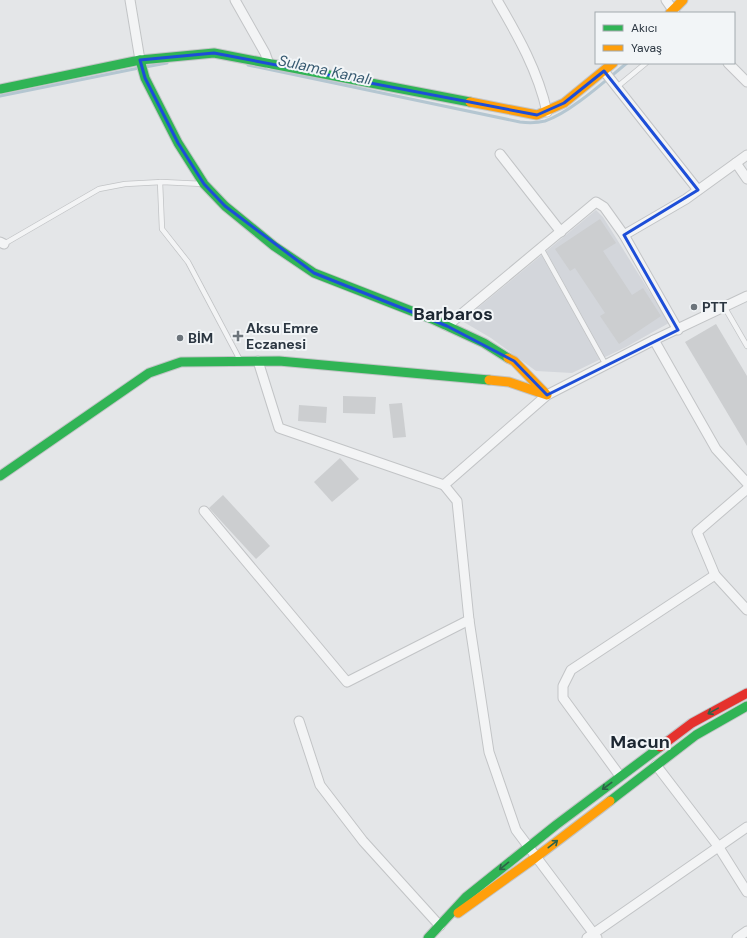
<svg xmlns="http://www.w3.org/2000/svg" width="747" height="938" font-family="'DM Sans',sans-serif">
  <style>
    .built { fill: #d3d6db }
    .lines { fill: none; stroke-linecap: round; stroke-linejoin: round }
    .stream { stroke: #b4c6d1; stroke-width: 3 }
    .building { fill: #ccced0 }
    .lane-casing { stroke: #c2c4c6; stroke-width: 6 }
    .street-casing { stroke: #c2c4c6; stroke-width: 11 }
    .fast-casing { stroke: #c2c4c6; stroke-width: 11 }
    .slow-casing { stroke: #c2c4c6; stroke-width: 11 }
    .jam-casing { stroke: #c2c4c6; stroke-width: 11 }
    .lane { stroke: #f3f4f5; stroke-width: 4.5 }
    .street { stroke: #f3f4f5; stroke-width: 9 }
    .fast { stroke: #30b455; stroke-width: 9 }
    .slow { stroke: #ff9f0a; stroke-width: 9 }
    .jam { stroke: #e5322d; stroke-width: 9 }
    .oneway { stroke: #2d6248 }
    .marked { fill: none; stroke: #1d4ed8; stroke-width: 3; stroke-linejoin: round }
    .poi-dot { fill: #6c747b; stroke: #f2f5f7; stroke-width: 1.5 }
    .labels { text-anchor: middle; stroke-width: 4; stroke-linejoin: round; paint-order: stroke }
    .poi-label { font-size: 14px; font-weight: bold; fill: #2b3641; stroke: #f2f5f7; text-anchor: start }
    .water-label { font-size: 15px; font-style: italic; fill: #385b72; stroke: #f2f5f7 }
    .district-label { font-size: 18px; font-weight: bold; fill: #1d2732; stroke: #f2f5f7 }
  </style>
  <rect width="100%" height="100%" fill="#e4e6e8"/>
  <polygon class="built" points="596,210 603,217 669,323 626,347 572,373 536,371 491,338 462,321"/>
  <g class="lines">
    <g class="stream">
      <path d="M248 65 520 122C528 123 537 123 545 121 570 113 606 80 627 63"/>
      <polyline points="145,67 167,63"/>
      <polyline points="0,96 139,68"/>
    </g>
  </g>
  <g class="building">
    <polygon points="600,219 616,243 603,251 632,295 643,288 661,316 619,344 600,316 605,313 575,268 570,271 555,249"/>
    <polygon points="716,324 747,376 747,446 685,342"/>
    <polygon points="343,396 376,397 375,414 343,413"/>
    <polygon points="402,403 406,437 393,438 389,404"/>
    <polygon points="299,405 327,407 326,423 298,421"/>
    <polygon points="340,458 359,479 332,502 314,482"/>
    <polygon points="223,495 270,546 256,559 209,508"/>
  </g>
  <g class="lines">
    <g class="lane-casing">
      <g id="lane">
        <polyline points="617,87 646,63"/>
        <polyline points="160,182 162,229 188,262 240,360"/>
        <polyline points="4,244 99,189 125,184 162,182 203,184"/>
        <polyline points="541,248 606,365"/>
        <polyline points="725,308 747,346"/>
      </g>
    </g>
    <g class="street-casing">
      <g id="street">
        <polyline points="130,0 140,60"/>
        <polyline points="235,0 265,53 269,64"/>
        <path d="M497 0C518 36 538 71 547 112"/>
        <polyline points="666,0 675,13"/>
        <polyline points="728,63 747,82"/>
        <polyline points="604,71 698,190"/>
        <polyline points="500,154 561,232"/>
        <polyline points="736,163 747,179"/>
        <polyline points="0,242 4,244"/>
        <polyline points="447,326 596,202 604,207 624,235"/>
        <polyline points="678,330 624,235 686,199 747,155"/>
        <polyline points="654,340 716,449 747,483"/>
        <polyline points="258,361 279,428 444,485 547,395 654,340 747,296"/>
        <polyline points="444,485 457,501 469,620 489,752 516,830 597,938"/>
        <polyline points="747,489 697,532 715,575 747,610"/>
        <polyline points="204,511 347,682 469,620"/>
        <polyline points="299,721 320,785 363,841 440,926"/>
        <polyline points="656,765 718,846 747,892"/>
        <polyline points="620,776 563,698 563,686 571,670 715,575"/>
        <polyline points="587,938 747,827"/>
        <polyline points="737,938 747,931"/>
      </g>
    </g>
    <g class="fast-casing">
      <g id="fast">
        <polyline points="140,60 145,78 178,143 204,184 225,206 274,246 314,273 432,319 484,343 508,358"/>
        <polyline points="0,89 140,60 214,53 470,102"/>
        <polyline points="0,476 149,373 181,362 279,361 489,380"/>
        <polyline points="610,801 696,735 747,706"/>
        <polyline points="428,938 466,897 556,825 660,747"/>
      </g>
    </g>
    <g class="slow-casing">
      <g id="slow">
        <polyline points="670,13 683,0"/>
        <polyline points="470,102 537,115 564,103 613,63"/>
        <polyline points="508,358 514,361 545,393"/>
        <polyline points="489,380 509,382 547,395"/>
        <polyline points="458,913 535,858 610,801"/>
      </g>
    </g>
    <g class="jam-casing">
      <polyline id="jam" points="660,747 692,723 747,693"/>
    </g>
    <use href="#lane" class="lane"/>
    <use href="#street" class="street"/>
    <use href="#fast" class="fast"/>
    <use href="#slow" class="slow"/>
    <use href="#jam" class="jam"/>
  </g>
  <defs><path id="oneway-shaft" d="M-6 0H5M1.5-3L5.5 0L1.5 3" fill="none" stroke-width="1.6" stroke-linecap="round" stroke-linejoin="round"/></defs>
  <g class="oneway">
    <use href="#oneway-shaft" transform="translate(713 711) rotate(151)"/>
    <use href="#oneway-shaft" transform="translate(607 786) rotate(143)"/>
    <use href="#oneway-shaft" transform="translate(553 844) rotate(-38)"/>
    <use href="#oneway-shaft" transform="translate(504 866) rotate(141)"/>
  </g>
  <path class="marked" d="M214 53 537 115 564 103 604 71 698 190 624 235 678 330 547 395 514 361 447 326 314 273 225 206 204 184 178 143 145 78 140 60Z"/>
  <g class="poi-dot">
    <circle cx="694" cy="307" r="4"/>
    <path d="M236 330h4v4h4v4h-4v4h-4v-4h-4v-4h4z"/>
    <circle cx="180" cy="338" r="4"/>
  </g>
  <g class="labels">
    <g class="poi-label">
      <text x="702" y="312">PTT</text>
      <text x="246" y="333">Aksu Emre<tspan x="246" dy="16">Eczanesi</tspan></text>
      <text x="188" y="343">BİM</text>
    </g>
    <g class="water-label">
      <text transform="translate(325 70) rotate(12)" y="5">Sulama Kanalı</text>
    </g>
    <g class="district-label">
      <text x="453" y="320">Barbaros</text>
      <text x="640" y="748">Macun</text>
    </g>
  </g>
  <rect x="595" y="12" width="140" height="52" fill="#f2f5f7" stroke="#a2a9ae"/>
  <rect x="603" y="25" width="20" height="6" fill="#30b455" stroke="#a2a9ae"/>
  <text x="631" y="32" font-size="12" fill="#2b3641">Akıcı</text>
  <rect x="603" y="45" width="20" height="6" fill="#ff9f0a" stroke="#a2a9ae"/>
  <text x="631" y="52" font-size="12" fill="#2b3641">Yavaş</text>
</svg>
